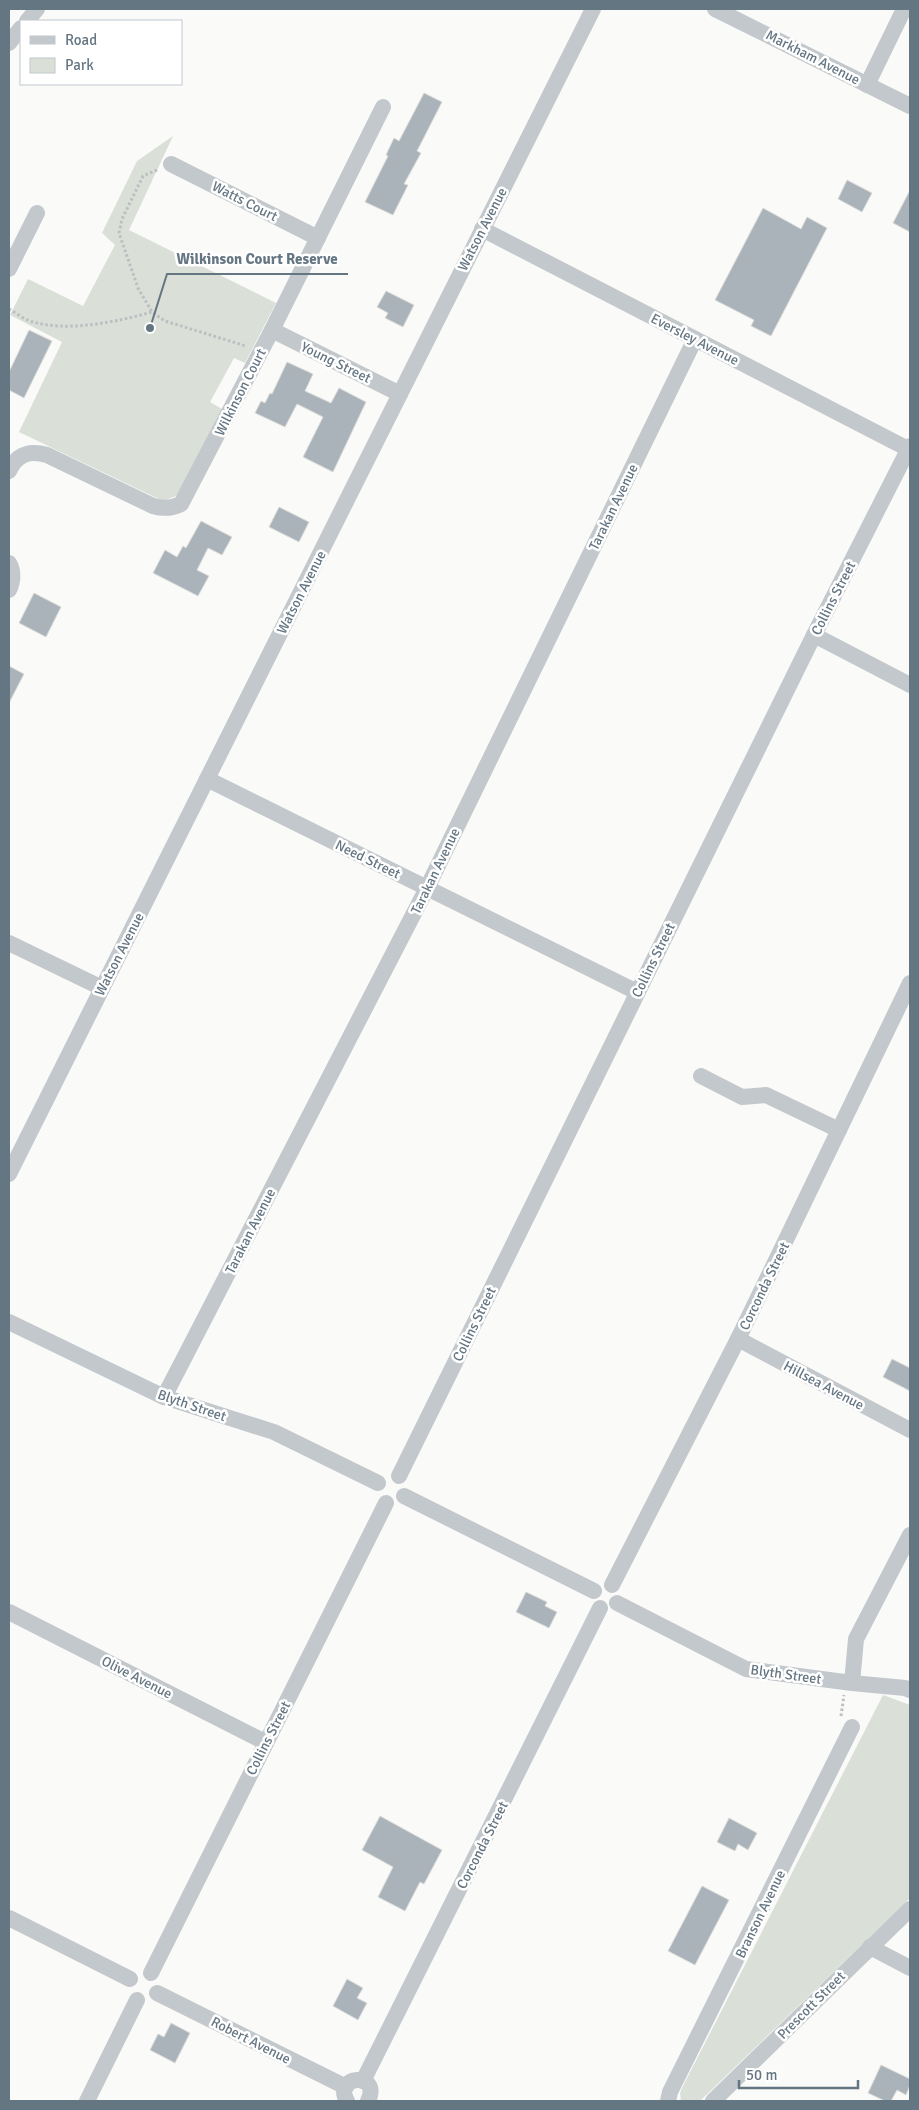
<svg xmlns="http://www.w3.org/2000/svg" width="919" height="2110" font-family="Signika,sans-serif">
  <style>
    .green { fill: #dadfd7 }
    .building { fill: #aab3b9; stroke: #dcdcda }
    .lines { fill: none; stroke-linecap: round; stroke-linejoin: round }
    .path { stroke: #bbbfc2; stroke-width: 3; stroke-dasharray: 2.5 2.5; stroke-linecap: butt }
    .minor { stroke: #c3c8cc; stroke-width: 16 }
    .labels { text-anchor: middle; stroke-width: 5; stroke-linejoin: round; paint-order: stroke }
    .street-label { font-size: 14px; fill: #657683; stroke: #fff }
    .leader { fill: none; stroke: #657683; stroke-width: 2 }
    .callout-dot { fill: #657683; stroke: #fff; stroke-width: 2 }
    .callout-label { font-size: 15px; text-anchor: middle; font-weight: bold; fill: #657683; stroke: #fff; stroke-width: 5; stroke-linejoin: round; paint-order: stroke }
  </style>
  <rect width="100%" height="100%" fill="#fafaf8"/>
  <g class="green">
    <polygon points="173,136 129,230 276,303 245,363 234,358 210,402 222,409 181,488 176,496 163,501 19,432 62,342 10,315 28,279 83,306 115,245 102,233 137,161"/>
    <polygon points="883,1695 910,1705 910,1898 700,2101 681,2101 680,2093 683,2086"/>
  </g>
  <g class="building">
    <polygon points="424,93 442,102 417,151 421,153 404,184 408,185 393,215 365,202 388,156 386,155 394,138 399,141"/>
    <polygon points="847,180 872,193 862,212 838,199"/>
    <polygon points="910,190 910,232 893,223"/>
    <polygon points="763,208 801,229 807,217 827,228 771,336 751,326 754,320 715,300"/>
    <polygon points="386,291 414,305 403,327 385,318 388,313 377,307"/>
    <polygon points="29,330 52,341 24,398 9,390 9,372"/>
    <polygon points="287,362 313,374 305,391 331,403 339,388 366,402 333,472 303,457 323,417 297,404 285,427 255,413 261,401 265,403 270,393 272,394"/>
    <polygon points="279,507 309,522 299,542 269,527"/>
    <polygon points="201,521 232,537 222,555 208,548 197,570 209,576 198,596 153,573 165,550 177,557 183,546 186,548"/>
    <polygon points="34,593 61,607 46,637 19,623"/>
    <polygon points="9,666 24,674 9,703"/>
    <polygon points="892,1359 910,1368 910,1391 883,1377"/>
    <polygon points="526,1592 547,1602 545,1606 557,1612 549,1628 516,1612"/>
    <polygon points="380,1816 442,1850 424,1884 420,1882 405,1911 378,1897 393,1867 362,1850"/>
    <polygon points="729,1818 757,1833 748,1850 738,1844 735,1851 717,1842"/>
    <polygon points="702,1886 729,1900 695,1965 668,1951"/>
    <polygon points="347,1979 363,1988 357,1998 367,2003 358,2020 333,2006"/>
    <polygon points="171,2023 190,2033 175,2063 150,2050 158,2034 164,2037"/>
    <polygon points="881,2065 910,2079 910,2085 906,2095 897,2090 891,2101 885,2101 868,2093"/>
  </g>
  <g class="lines">
    <g class="path">
      <polyline points="157,170 143,176 122,219 119,233 138,288 152,312 165,321 246,346"/>
      <path d="M9 309C16 313 25 320 33 322 69 332 116 322 152 312"/>
      <polyline points="841,1716 844,1695"/>
    </g>
    <g class="minor">
      <polyline points="715,9 910,106"/>
      <polyline points="27,21 37,9"/>
      <polyline points="9,43 21,28"/>
      <polyline points="867,85 904,9"/>
      <polyline points="171,164 318,238"/>
      <polyline points="482,229 910,450"/>
      <polyline points="9,269 37,213"/>
      <polyline points="272,330 400,394"/>
      <path d="M9 471C17 454 29 450 47 455L153 506C163 509 171 509 181 504L272 330 383 107"/>
      <path d="M9 563C14 571 13 582 9 590"/>
      <polyline points="814,635 910,685"/>
      <polyline points="207,779 637,992"/>
      <polyline points="9,943 102,988"/>
      <polyline points="701,1076 742,1097 766,1095 839,1130"/>
      <polyline points="9,1174 593,9"/>
      <polyline points="9,1322 164,1397 274,1432 378,1483"/>
      <polyline points="738,1339 910,1430"/>
      <polyline points="164,1397 427,888 695,339"/>
      <polyline points="399,1476 814,635 910,446"/>
      <polyline points="404,1496 594,1591"/>
      <polyline points="612,1585 738,1339 910,983"/>
      <polyline points="617,1603 746,1669 852,1683 905,1688 910,1690"/>
      <polyline points="9,1612 265,1742"/>
      <polyline points="852,1683 856,1639 910,1535"/>
      <polyline points="9,1918 130,1979"/>
      <polyline points="870,1947 910,1968"/>
      <polyline points="151,1973 386,1503"/>
      <polyline points="157,1993 346,2087"/>
      <polyline points="363,2081 600,1608"/>
      <polyline points="87,2101 137,2000"/>
      <path d="M347 2101C332 2075 382 2071 368 2101"/>
      <polyline points="668,2101 670,2092 852,1727"/>
      <polyline points="713,2101 910,1909"/>
    </g>
  </g>
  <g class="labels">
    <g class="street-label">
      <text transform="translate(813 57) rotate(27)" y="5">Markham Avenue</text>
      <text transform="translate(245 201) rotate(27)" y="5">Watts Court</text>
      <text transform="translate(482 229) rotate(-63)" y="5">Watson Avenue</text>
      <text transform="translate(695 339) rotate(27)" y="5">Eversley Avenue</text>
      <text transform="translate(336 362) rotate(26)" y="5">Young Street</text>
      <text transform="translate(240 392) rotate(-63)" y="5">Wilkinson Court</text>
      <text transform="translate(613 507) rotate(-64)" y="5">Tarakan Avenue</text>
      <text transform="translate(301 592) rotate(-63)" y="5">Watson Avenue</text>
      <text transform="translate(833 598) rotate(-63)" y="5">Collins Street</text>
      <text transform="translate(368 859) rotate(26)" y="5">Need Street</text>
      <text transform="translate(435 871) rotate(-64)" y="5">Tarakan Avenue</text>
      <text transform="translate(119 954) rotate(-63)" y="5">Watson Avenue</text>
      <text transform="translate(653 960) rotate(-64)" y="5">Collins Street</text>
      <text transform="translate(250 1231) rotate(-63)" y="5">Tarakan Avenue</text>
      <text transform="translate(764 1286) rotate(-64)" y="5">Corconda Street</text>
      <text transform="translate(474 1324) rotate(-64)" y="5">Collins Street</text>
      <text transform="translate(824 1385) rotate(28)" y="5">Hillsea Avenue</text>
      <text transform="translate(192 1405) rotate(19)" y="5">Blyth Street</text>
      <text transform="translate(786 1674) rotate(8)" y="5">Blyth Street</text>
      <text transform="translate(137 1677) rotate(27)" y="5">Olive Avenue</text>
      <text transform="translate(268 1738) rotate(-63)" y="5">Collins Street</text>
      <text transform="translate(482 1845) rotate(-63)" y="5">Corconda Street</text>
      <text transform="translate(760 1914) rotate(-64)" y="5">Branson Avenue</text>
      <text transform="translate(811 2005) rotate(-45)" y="5">Prescott Street</text>
      <text transform="translate(251 2040) rotate(27)" y="5">Robert Avenue</text>
    </g>
  </g>
  <path class="leader" d="M150 328L167 274H348"/>
  <circle class="callout-dot" cx="150" cy="328" r="5"/>
  <g class="callout-label">
    <text x="257" y="264">Wilkinson Court Reserve</text>
  </g>
  <rect width="919" height="2110" fill="none" stroke="#657683" stroke-width="20"/>
  <rect x="20" y="20" width="162" height="65" fill="#ffffff" stroke="#c1c8cd"/>
  <rect x="30" y="36" width="25" height="8" fill="#c3c8cc" stroke="#c1c8cd"/>
  <text x="65" y="45" font-size="15" fill="#657683">Road</text>
  <rect x="30" y="58" width="25" height="15" fill="#dadfd7" stroke="#c1c8cd"/>
  <text x="65" y="70" font-size="15" fill="#657683">Park</text>
  <path d="M739 2080v8h119v-8" fill="none" stroke="#657683" stroke-width="2.5"/>
  <text x="746" y="2080" font-size="15" fill="#657683" stroke="#ffffff" stroke-width="4" paint-order="stroke">50 m</text>
</svg>
